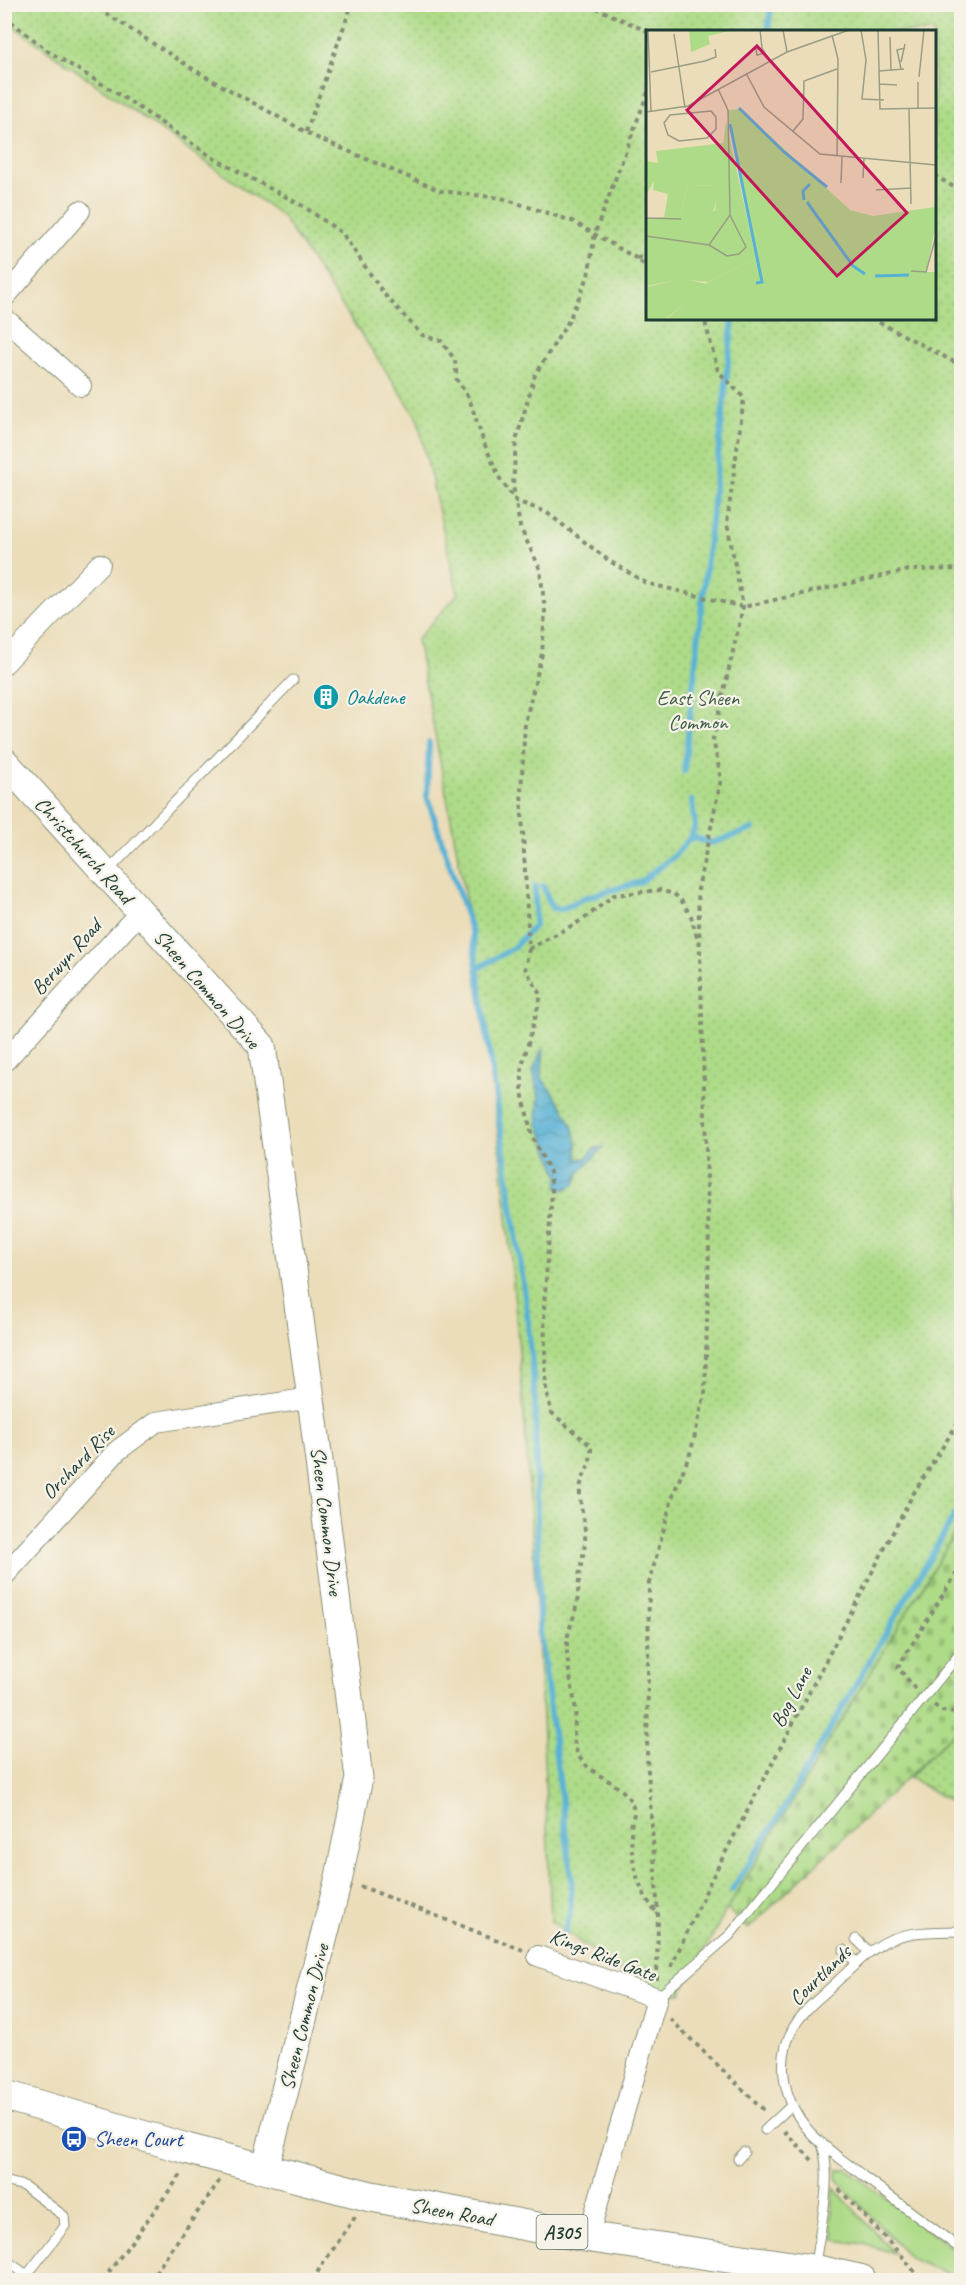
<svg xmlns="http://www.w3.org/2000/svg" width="966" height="2285" font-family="Caveat,sans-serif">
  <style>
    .grass { fill: #aedb88; stroke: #668c5e; stroke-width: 1.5 }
    .cemetery { fill: url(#cemetery-stones); stroke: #668c5e; stroke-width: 1.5 }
    .park { fill: url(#park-dots); stroke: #668c5e; stroke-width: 1.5; fill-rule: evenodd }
    .water { fill: url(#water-waves); stroke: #3b7784; stroke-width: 1.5 }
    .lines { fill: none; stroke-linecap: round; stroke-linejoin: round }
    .stream { stroke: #57b1d5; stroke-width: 6 }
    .lane-casing { stroke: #858d76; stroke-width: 11 }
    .street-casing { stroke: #858d76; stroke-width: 22 }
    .secondary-casing { stroke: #858d76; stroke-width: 29 }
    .primary-casing { stroke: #858d76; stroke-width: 32 }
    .path { stroke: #858d76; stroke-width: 4; stroke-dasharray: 4.5 4.5; stroke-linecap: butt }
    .lane { stroke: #fff; stroke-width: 9 }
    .street { stroke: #fff; stroke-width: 20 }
    .secondary { stroke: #fff; stroke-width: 27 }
    .primary { stroke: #fff; stroke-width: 30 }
    .labels { text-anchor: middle; stroke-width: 4.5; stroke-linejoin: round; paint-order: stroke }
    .shield { fill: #f7f3e8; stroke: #60746a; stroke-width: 1.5 }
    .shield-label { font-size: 20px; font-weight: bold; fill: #1f3d34 }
    .culture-label { font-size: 21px; fill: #0d838f; stroke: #f7f3e8; text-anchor: start }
    .park-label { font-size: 21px; fill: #3c5d45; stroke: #f7f3e8 }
    .street-label { font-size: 21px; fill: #1f3d34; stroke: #f7f3e8 }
    .transit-label { font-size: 21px; fill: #164399; stroke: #f7f3e8; text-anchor: start }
    .inset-river { fill: none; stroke: #57b1d5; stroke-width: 3 }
    .inset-road { fill: none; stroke: #999d84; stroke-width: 1.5 }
    .view { fill: #c2185b; fill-opacity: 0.15; stroke: #c2185b; stroke-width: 3 }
    .inset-edge { fill: none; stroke: #1f3d34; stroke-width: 3 }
  </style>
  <defs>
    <pattern id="cemetery-stones" width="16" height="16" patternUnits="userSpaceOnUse" patternTransform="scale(1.5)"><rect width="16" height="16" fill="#aedb88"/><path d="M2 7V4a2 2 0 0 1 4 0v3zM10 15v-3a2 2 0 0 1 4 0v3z" fill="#95bd76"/></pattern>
    <pattern id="park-dots" width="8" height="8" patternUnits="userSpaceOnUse" patternTransform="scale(1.5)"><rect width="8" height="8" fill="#aedb88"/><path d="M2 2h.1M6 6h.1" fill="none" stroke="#95bd76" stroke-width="1.8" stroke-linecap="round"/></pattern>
    <pattern id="water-waves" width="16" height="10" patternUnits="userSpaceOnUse" patternTransform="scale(1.5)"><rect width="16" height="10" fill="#57b1d5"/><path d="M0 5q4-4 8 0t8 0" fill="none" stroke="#4791ae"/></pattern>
  </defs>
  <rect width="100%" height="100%" fill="#f7f3e8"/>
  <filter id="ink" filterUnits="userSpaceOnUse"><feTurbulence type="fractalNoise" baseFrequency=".0167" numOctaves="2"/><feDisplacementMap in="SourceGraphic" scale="12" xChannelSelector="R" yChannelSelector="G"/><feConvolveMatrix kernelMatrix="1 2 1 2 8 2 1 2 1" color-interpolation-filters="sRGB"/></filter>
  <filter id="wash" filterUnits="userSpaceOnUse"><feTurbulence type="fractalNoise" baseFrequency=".008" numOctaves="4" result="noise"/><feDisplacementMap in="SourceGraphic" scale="24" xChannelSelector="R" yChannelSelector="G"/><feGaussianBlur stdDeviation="1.35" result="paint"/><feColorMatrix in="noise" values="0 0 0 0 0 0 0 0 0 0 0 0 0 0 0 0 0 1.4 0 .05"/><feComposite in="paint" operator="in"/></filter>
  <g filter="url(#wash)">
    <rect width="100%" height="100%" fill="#ebddb9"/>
    <g class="grass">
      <polygon points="847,2169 961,2255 961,2279 911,2259 837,2180 837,2170"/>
      <polygon points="834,2188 894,2253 864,2244 836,2240 831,2225"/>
    </g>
    <polygon class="cemetery" points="961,1523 961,1726 748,1929 727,1909"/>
    <g class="park">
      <path d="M5 4 961 5V1523L727 1909 681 1993 657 1998 551 1921C538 1600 522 1277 475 958 459 851 436 745 417 639L458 594 417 417 281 215 5 20ZM648 32H934V318H648Z"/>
      <polygon points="961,1726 961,1808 909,1777"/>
    </g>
    <path class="water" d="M544 1049 541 1077C559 1100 581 1129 577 1159L586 1158 595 1148 604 1147 579 1173 575 1185 562 1190 557 1187 559 1176 537 1121 539 1097 533 1071 541 1051Z"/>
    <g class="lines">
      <g class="stream">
        <polyline points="768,32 771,4"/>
        <polyline points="429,743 427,796 472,933 526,1303 535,1396 539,1624 572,1880 570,1914 561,1941"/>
        <polyline points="684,771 733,318"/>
        <polyline points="691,837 712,843 753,829"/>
        <polyline points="543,886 552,908 562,909 584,898 640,882 673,857 691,837 695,827 692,801"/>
        <polyline points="477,969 513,948 535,925 535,886"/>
        <polyline points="732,1890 781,1813 962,1503"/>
      </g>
    </g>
  </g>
  <g filter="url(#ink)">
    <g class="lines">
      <g class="lane-casing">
        <g id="lane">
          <polyline points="107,872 293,680"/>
          <path d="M962 1931C886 1931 884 1938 830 1988 822 1996 811 2004 804 2013 772 2049 780 2098 810 2132 825 2149 846 2162 863 2176 896 2201 929 2225 962 2250"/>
          <polyline points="856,1939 869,1952"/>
          <polyline points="844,1950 857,1963"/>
          <polyline points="657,1998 730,1935 962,1651"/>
          <polyline points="765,2130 792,2105"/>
          <polyline points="738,2159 744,2152"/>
          <polyline points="4,2181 24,2186 64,2216 65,2226 27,2275 4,2259"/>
          <path d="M815 2265C820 2226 833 2181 822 2143"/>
        </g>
      </g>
      <g class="street-casing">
        <g id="street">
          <polyline points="4,298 80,211"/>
          <polyline points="4,318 81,386"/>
          <polyline points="4,664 100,564"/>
          <polyline points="4,1062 140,912"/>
          <polyline points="4,1576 117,1451 156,1422 311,1398"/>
          <polyline points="538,1956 657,1998 588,2237"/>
        </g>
      </g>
      <g class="secondary-casing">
        <polyline id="secondary" points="4,761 262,1046 311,1398 359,1778 339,1877 265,2169"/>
      </g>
      <g class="primary-casing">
        <polyline id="primary" points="4,2095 188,2149 369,2196 588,2237 815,2270 861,2280"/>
      </g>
      <g class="path">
        <polyline points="91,4 201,74 313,136 441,191 501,198 572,221 636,258 648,268"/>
        <polyline points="587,4 649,32"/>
        <polyline points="949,4 962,15"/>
        <polyline points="4,16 48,51 123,97 215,159 303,206 342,233 384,294 422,335 441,341 455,360 457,380 469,398 484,443 500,479 516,501 546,512 608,560 646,583 743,607 909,570 962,569"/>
        <path d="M648 92 595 233 588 277 568 322 535 375 516 441 513 485 520 527 540 569 545 611 542 654 525 723 521 794 529 949 525 968 541 996 522 1066V1092L532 1136 550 1172 552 1192 544 1307 546 1391 552 1413 591 1446C592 1468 582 1473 580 1489 579 1504 585 1519 585 1534 586 1546 582 1559 580 1570 578 1582 579 1595 576 1607 574 1619 568 1629 567 1642 566 1663 572 1684 575 1705 577 1719 572 1732 575 1746 582 1779 628 1778 634 1811 634 1817 631 1823 631 1829 631 1861 636 1889 658 1914"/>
        <polyline points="306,132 352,4"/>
        <polyline points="934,175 962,192"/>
        <polyline points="637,258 648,257"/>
        <polyline points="871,318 962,366"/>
        <polyline points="529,949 584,919 614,895 659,890 674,894 681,900 691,916 698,941"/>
        <polyline points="915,1689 898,1667 962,1564"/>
        <polyline points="934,1705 942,1711 957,1713 962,1710"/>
        <polyline points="360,1886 523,1950"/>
        <polyline points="671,1967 711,1880 912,1496 962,1416"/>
        <polyline points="657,1980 658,1914 647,1756 649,1583 673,1495 691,1451 705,1393 709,1248 698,889 721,779 713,739 743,607 727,523 744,398 718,371 704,318"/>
        <polyline points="670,2019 766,2112"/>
        <polyline points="784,2131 812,2160"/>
        <polyline points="839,2189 902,2256 921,2280"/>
        <polyline points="103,2280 183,2172"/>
        <polyline points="150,2280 220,2180"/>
        <polyline points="312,2280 355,2217"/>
        <polyline points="953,2280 962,2268"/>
      </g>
      <use href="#lane" class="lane"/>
      <use href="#street" class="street"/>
      <use href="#secondary" class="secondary"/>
      <use href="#primary" class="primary"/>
    </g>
  </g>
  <defs>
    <g id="building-disc" transform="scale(1.35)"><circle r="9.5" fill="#0f9aa8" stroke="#f7f3e8"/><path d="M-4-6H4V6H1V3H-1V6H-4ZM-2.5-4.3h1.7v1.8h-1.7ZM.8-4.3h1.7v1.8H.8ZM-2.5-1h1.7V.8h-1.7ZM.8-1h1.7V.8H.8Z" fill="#fff"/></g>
    <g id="bus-disc" transform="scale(1.35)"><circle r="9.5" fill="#1a4fb4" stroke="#f7f3e8"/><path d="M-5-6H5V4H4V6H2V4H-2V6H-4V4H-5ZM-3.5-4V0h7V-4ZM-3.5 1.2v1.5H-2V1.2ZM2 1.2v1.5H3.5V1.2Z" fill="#fff"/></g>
  </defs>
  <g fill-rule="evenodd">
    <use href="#building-disc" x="326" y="697"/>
    <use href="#bus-disc" x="74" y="2139"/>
  </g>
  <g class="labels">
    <rect class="shield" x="536.5" y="2215" width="51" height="34" rx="4.5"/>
    <g class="shield-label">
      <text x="562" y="2239">A305</text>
    </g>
    <g class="culture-label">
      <text x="346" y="704">Oakdene</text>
    </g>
    <g class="park-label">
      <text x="698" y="705">East Sheen<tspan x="698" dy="24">Common</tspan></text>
    </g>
    <g class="street-label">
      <text transform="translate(84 850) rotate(48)" y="7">Christchurch Road</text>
      <text transform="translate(66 957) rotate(-48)" y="7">Berwyn Road</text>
      <text transform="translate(207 989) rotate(49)" y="7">Sheen Common Drive</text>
      <text transform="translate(78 1462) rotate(-46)" y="7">Orchard Rise</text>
      <text transform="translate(327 1521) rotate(83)" y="7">Sheen Common Drive</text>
      <text transform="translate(791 1697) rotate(-62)" y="7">Bog Lane</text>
      <text transform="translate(603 1955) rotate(21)" y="7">Kings Ride Gate</text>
      <text transform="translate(820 1975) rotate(-44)" y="7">Courtlands</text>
      <text transform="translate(304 2017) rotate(-76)" y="7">Sheen Common Drive</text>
      <text transform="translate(452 2212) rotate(10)" y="7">Sheen Road</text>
    </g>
    <g class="transit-label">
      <text x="94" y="2146">Sheen Court</text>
    </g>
  </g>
  <g transform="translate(646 30)">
    <rect width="290" height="290" fill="#ebddb9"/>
    <path d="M80 91 110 229 62 252 43 250 61 254 20 289H0V257L31 250 0 256V189L69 181Z" fill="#aedb88"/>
    <path d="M95 79 204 180 227 186 289 177V199L280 242H289V289H21L62 252 110 229 83 91 82 80ZM78 113 74 156 42 155 34 187 18 188 22 164 7 160 8 151 0 165V131L12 133 10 121Z" fill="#aedb88"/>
    <path d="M43 0H87L62 6 64 14 45 22ZM42 155 74 156 64 193 33 191Z" fill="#aedb88"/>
    <path class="inset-river" d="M93 78 138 122 181 157M84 94 116 252 110 253M158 170 157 161 164 154M161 172 207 236 219 244M229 246 263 245"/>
    <path class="inset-road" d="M2 0 5 82M114 0 116 18 123 30M137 0 141 22M215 0 220 30 216 69 238 70M232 0 234 79 290 78M28 4 39 78M186 5 192 29 191 126M244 7 245 40M116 18 110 19 111 25 119 23M255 32 259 14M255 39 251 20 259 18M233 41 258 39M5 42 59 31 70 27 69 19M100 43 118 77 174 124 290 135M273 47 278 0M272 52V79M233 54 251 55M72 59 82 80M263 79 265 174M82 80 84 185 100 217 93 224 81 226 63 215 84 185M65 81 70 87V99L61 108 33 111 22 105 18 93 24 85ZM0 82 42 76 141 22 203 0M147 101 157 89 158 51 191 39M217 148 218 128M195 153 196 126M230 160 265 158M0 188 35 189M0 206 63 215M265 241 280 242 290 206"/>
    <path class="view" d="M111 16 261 183 191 246 41 80Z"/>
    <rect width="290" height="290" class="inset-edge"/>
  </g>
  <rect width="966" height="2285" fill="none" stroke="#f7f3e8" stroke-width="24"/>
</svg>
